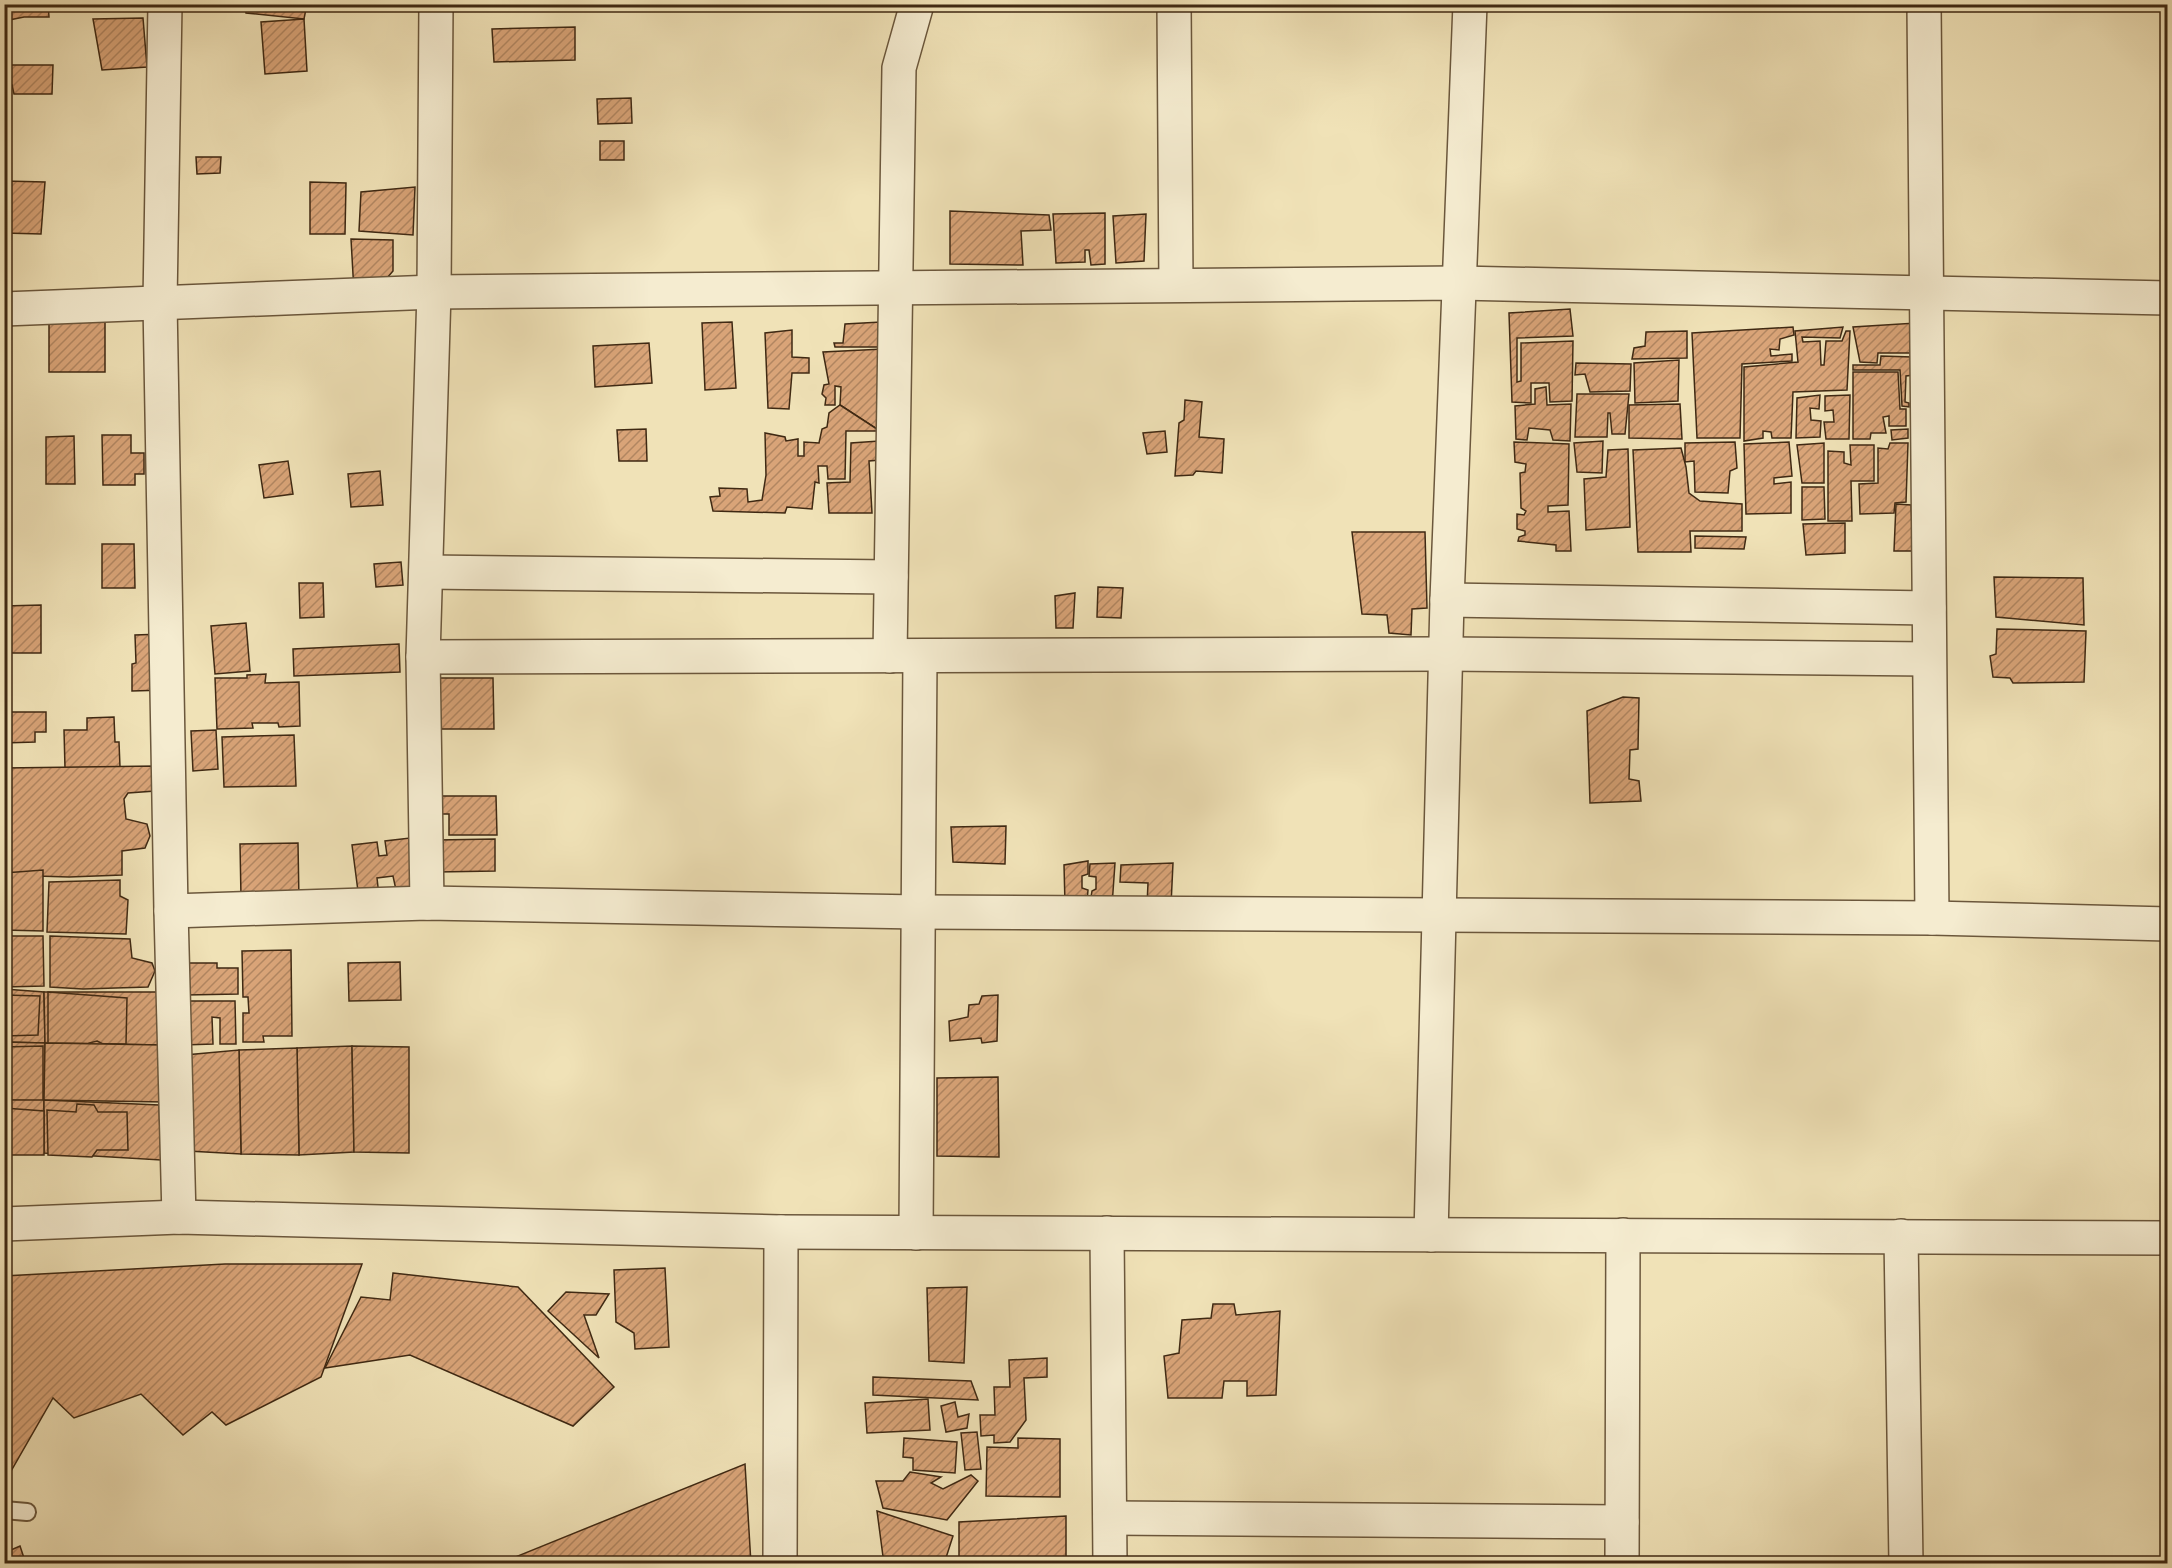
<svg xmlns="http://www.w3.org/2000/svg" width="2172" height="1568" font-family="'Libre Caslon Text',serif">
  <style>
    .building { fill: url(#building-hatch); stroke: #3f2913; stroke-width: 1.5 }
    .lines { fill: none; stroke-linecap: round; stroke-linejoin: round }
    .service-casing { stroke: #6b573c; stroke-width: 20 }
    .minor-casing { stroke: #6b573c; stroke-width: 36 }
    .service { stroke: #f5ecd0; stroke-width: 16 }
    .minor { stroke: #f5ecd0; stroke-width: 33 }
  </style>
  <defs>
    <pattern id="building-hatch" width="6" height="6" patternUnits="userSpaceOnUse" patternTransform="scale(1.5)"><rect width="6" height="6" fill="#d9a478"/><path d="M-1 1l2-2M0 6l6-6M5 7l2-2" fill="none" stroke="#b18661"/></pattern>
  </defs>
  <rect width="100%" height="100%" fill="#f0e2b7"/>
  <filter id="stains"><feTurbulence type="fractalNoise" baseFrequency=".00333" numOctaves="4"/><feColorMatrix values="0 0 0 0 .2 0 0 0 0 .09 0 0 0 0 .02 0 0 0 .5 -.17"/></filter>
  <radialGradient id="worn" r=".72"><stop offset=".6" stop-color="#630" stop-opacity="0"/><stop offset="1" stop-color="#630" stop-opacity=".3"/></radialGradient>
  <g class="building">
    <polygon points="4,4 48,4 49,17 24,17 4,21"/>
    <polygon points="245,4 307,4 304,19 246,13"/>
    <polygon points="143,18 147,67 102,70 93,19"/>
    <polygon points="304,19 307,71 265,74 261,22"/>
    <polygon points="575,27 575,60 494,62 492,29"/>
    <polygon points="4,65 53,65 52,94 14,94 12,85 4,84"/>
    <polygon points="631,98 632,123 598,124 597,99"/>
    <rect x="600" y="141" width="24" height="19"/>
    <polygon points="196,157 221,157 220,173 197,174"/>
    <polygon points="4,181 45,182 41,234 4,233"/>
    <polygon points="310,182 346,183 345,234 310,234"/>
    <polygon points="415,187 413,235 359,231 361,192"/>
    <polygon points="950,211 1049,215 1051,230 1021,231 1023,265 950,264"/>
    <polygon points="1105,213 1105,264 1091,265 1089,250 1085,250 1085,262 1056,263 1053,214"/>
    <polygon points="1146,214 1144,261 1116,263 1113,216"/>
    <polygon points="351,239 393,240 393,271 380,286 354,292"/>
    <polygon points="1570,309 1573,336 1517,338 1517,382 1521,381 1521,343 1573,341 1572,401 1550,402 1549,383 1531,383 1531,403 1512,402 1509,313"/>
    <rect x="49" y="317" width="56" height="55"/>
    <polygon points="732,322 736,388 705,390 702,323"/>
    <polygon points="881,322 880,347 835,347 834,343 843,343 845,324"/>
    <polygon points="1916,323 1911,353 1878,353 1877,363 1860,362 1853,327"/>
    <polygon points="1793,327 1794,335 1780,339 1779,350 1770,349 1771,356 1792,354 1792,361 1742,364 1740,438 1697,438 1692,333"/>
    <polygon points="1843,327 1840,338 1802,337 1803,342 1820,341 1821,365 1824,365 1826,341 1842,341 1846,331 1850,331 1847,390 1793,392 1791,438 1772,438 1771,432 1763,431 1763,438 1744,441 1744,367 1798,362 1795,331"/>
    <polygon points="792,330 792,357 809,358 809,373 792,373 789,409 768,408 765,333"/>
    <polygon points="1687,331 1687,358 1632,359 1634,348 1645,346 1646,332"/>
    <polygon points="649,343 652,383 595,387 593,346"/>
    <polygon points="883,349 880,431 840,405 841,387 835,386 835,405 825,405 826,398 822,394 824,385 829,384 823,352"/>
    <polygon points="1881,356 1912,357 1914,375 1906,376 1905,402 1909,403 1909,407 1902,406 1900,370 1853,370 1853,365 1880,365"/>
    <polygon points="1679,360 1678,401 1635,403 1634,363"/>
    <polygon points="1576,363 1631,364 1630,391 1590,392 1585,374 1575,375"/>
    <polygon points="1853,372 1898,372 1900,409 1906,409 1906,426 1889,426 1889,416 1883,417 1886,433 1871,433 1870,439 1853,439"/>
    <polygon points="1546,387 1547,405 1571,404 1570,441 1553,440 1550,430 1529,428 1527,440 1516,439 1515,406 1535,404 1535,389"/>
    <polygon points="1577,394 1629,394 1625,434 1612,434 1610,413 1608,413 1607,437 1575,437"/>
    <polygon points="1820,395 1819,409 1810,408 1811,420 1821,421 1820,437 1796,438 1797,398"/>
    <polygon points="1850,395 1849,439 1826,439 1824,422 1834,422 1833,410 1825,411 1825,396"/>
    <polygon points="1185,400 1202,402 1199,437 1224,439 1222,473 1196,471 1193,475 1175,476 1179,423 1184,420"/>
    <polygon points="1680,404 1682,439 1629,438 1629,405"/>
    <polygon points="840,405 880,431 846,431 845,479 828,479 827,466 818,466 819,483 815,482 812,509 787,507 785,513 713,511 710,497 720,496 719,488 747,489 748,502 762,500 766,475 765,433 785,437 786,441 798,439 798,456 804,456 804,442 819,443 822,429 827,427 829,413"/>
    <polygon points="646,429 647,461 619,461 617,430"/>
    <polygon points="1908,429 1908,438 1892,440 1891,430"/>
    <polygon points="1165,431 1167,452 1147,454 1143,433"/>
    <polygon points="102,435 131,435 131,453 144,453 144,474 135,474 135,485 103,485"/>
    <polygon points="74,436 75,484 46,484 46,437"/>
    <polygon points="879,441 880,460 869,461 872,513 829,513 827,483 850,482 851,443"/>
    <polygon points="1603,441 1602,473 1577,472 1574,443"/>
    <polygon points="1514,442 1569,444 1568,505 1548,506 1548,512 1569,511 1571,551 1556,551 1556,545 1518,541 1519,537 1525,535 1525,531 1517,529 1517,514 1524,515 1526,511 1521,508 1520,473 1525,472 1526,464 1515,462"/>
    <polygon points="1735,442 1737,468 1730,471 1728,493 1695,492 1694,461 1685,462 1685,443"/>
    <polygon points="1789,442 1792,476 1774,478 1774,484 1791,482 1791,513 1746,514 1744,444"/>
    <polygon points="1824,443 1824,483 1802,483 1797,445"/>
    <polygon points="1890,443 1908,443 1906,502 1895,503 1894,513 1860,514 1859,484 1878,483 1878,448 1888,449"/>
    <polygon points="1850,445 1874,445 1874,481 1851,481 1852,521 1828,521 1828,451 1844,452 1844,463 1851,465"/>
    <polygon points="1681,448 1686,467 1689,493 1700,501 1742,504 1742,531 1690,531 1691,552 1638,552 1633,450"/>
    <polygon points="1628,449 1630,527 1586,530 1584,479 1606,477 1608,450"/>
    <polygon points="9,453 9,484 4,484 4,454"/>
    <polygon points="288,461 293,494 264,498 259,465"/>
    <polygon points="380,471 383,505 351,507 348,474"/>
    <polygon points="1802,487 1824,487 1825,519 1802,520"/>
    <polygon points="1896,504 1911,505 1913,551 1894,551"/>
    <polygon points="1845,523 1845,553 1806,555 1803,524"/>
    <polygon points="1352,532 1425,532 1427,608 1412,609 1411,635 1389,633 1387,615 1362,614"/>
    <polygon points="1695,536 1746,537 1744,549 1695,548"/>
    <polygon points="102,544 134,544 135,588 102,588"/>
    <polygon points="401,562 403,585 376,587 374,564"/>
    <polygon points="1994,577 2083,578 2084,625 1996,617"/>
    <polygon points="299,583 323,583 324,617 300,618"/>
    <polygon points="1098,587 1123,588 1121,618 1097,617"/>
    <polygon points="1075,593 1073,628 1056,628 1055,596"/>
    <polygon points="41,605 41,653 8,653 8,633 4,633 4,606"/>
    <polygon points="246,623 250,671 215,674 211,626"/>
    <polygon points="1997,629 2086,631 2084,682 2013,683 2010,678 1993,677 1990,656 1996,654"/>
    <polygon points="163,634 165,690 132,691 132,664 136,663 135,635"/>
    <polygon points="399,644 400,672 294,676 293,649"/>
    <polygon points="266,674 265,683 299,682 300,726 279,727 278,723 252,723 253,728 217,729 215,678 247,678 247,675"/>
    <polygon points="439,678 493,678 494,729 440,729"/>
    <polygon points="1623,697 1639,698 1638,749 1630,750 1629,779 1639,781 1641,801 1590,803 1587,711"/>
    <polygon points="4,712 46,712 46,732 35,732 35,742 4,743"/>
    <polygon points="114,717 115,742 119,742 120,767 65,768 64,730 87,730 87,718"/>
    <polygon points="216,730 218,769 193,771 191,731"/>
    <polygon points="294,735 296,786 224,787 222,737"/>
    <polygon points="156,766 155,791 128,793 124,799 126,819 147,824 150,836 145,848 122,851 122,875 69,877 4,875 4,768"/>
    <polygon points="436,796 496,796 497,835 449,835 449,814 436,814"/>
    <polygon points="1006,826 1005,864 953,862 951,827"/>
    <polygon points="410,838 417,887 396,890 393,876 377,878 379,896 359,899 352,845 377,842 379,856 387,855 385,841"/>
    <polygon points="495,839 495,871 437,872 437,840"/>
    <polygon points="298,843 299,901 241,897 240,844"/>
    <polygon points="1088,861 1088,874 1082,876 1082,888 1088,890 1087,902 1065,904 1064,865"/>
    <polygon points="1115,863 1112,906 1090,903 1092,891 1096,889 1096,877 1089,876 1090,864"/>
    <polygon points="1173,863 1171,905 1147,905 1148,883 1120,882 1121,865"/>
    <polygon points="43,870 43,931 4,930 4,873"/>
    <polygon points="120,880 120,896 128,900 126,934 47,932 49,882"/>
    <polygon points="4,936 43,936 44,986 4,987"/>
    <polygon points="50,936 130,939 132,958 152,963 155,971 148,987 83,989 50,987"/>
    <polygon points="291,950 292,1036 263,1036 264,1042 243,1042 243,1013 249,1013 248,997 243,997 242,951"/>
    <polygon points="400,962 401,1000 349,1001 348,963"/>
    <polygon points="185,963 217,963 217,968 238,968 238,994 186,995"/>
    <polygon points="4,989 44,992 45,1043 4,1042"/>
    <polygon points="44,992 163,992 162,1045 45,1043"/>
    <polygon points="48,992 127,998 126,1044 48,1043"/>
    <polygon points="4,995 40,996 38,1035 4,1036"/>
    <polygon points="998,995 997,1041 982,1043 981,1038 950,1041 949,1021 968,1017 969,1005 979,1004 982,996"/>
    <polygon points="182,1001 235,1001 236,1044 220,1044 220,1018 212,1017 213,1044 183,1045"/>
    <polygon points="97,1041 109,1047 148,1051 148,1076 129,1084 127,1101 87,1100 83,1092 67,1091 66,1100 49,1101 48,1049 73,1048 73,1058 86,1055 89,1043"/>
    <polygon points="4,1042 45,1043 44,1100 4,1100"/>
    <polygon points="45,1043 162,1045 165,1102 44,1100"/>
    <polygon points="43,1046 43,1101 4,1100 4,1047"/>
    <polygon points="352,1046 354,1152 299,1155 297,1048"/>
    <polygon points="352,1046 409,1047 409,1153 354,1152"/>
    <polygon points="297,1048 299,1155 241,1154 239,1050"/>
    <polygon points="239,1050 241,1154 188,1151 185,1055"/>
    <polygon points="998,1077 999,1157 937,1156 937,1078"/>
    <polygon points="4,1100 44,1100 44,1153 4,1154"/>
    <polygon points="44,1100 159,1105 161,1160 44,1153"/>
    <polygon points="77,1104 94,1105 98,1112 127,1112 128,1150 97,1150 92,1157 48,1155 47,1110 76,1112"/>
    <polygon points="4,1108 44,1111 44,1155 4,1155"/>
    <polygon points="225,1264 362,1264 321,1377 226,1425 212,1412 183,1435 141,1394 74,1418 53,1398 7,1478 4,1477 4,1276"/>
    <polygon points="665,1268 669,1347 635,1349 634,1333 616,1322 614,1270"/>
    <polygon points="393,1273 518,1287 614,1387 573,1426 410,1355 325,1368 361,1297 390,1300"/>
    <polygon points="967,1287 964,1363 929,1361 927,1288"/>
    <polygon points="566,1292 609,1294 596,1315 584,1315 599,1358 548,1311"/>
    <polygon points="1213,1304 1234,1304 1236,1315 1280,1311 1276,1395 1247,1396 1247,1381 1224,1381 1222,1398 1168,1398 1164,1356 1179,1353 1182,1320 1211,1318"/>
    <polygon points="1047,1358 1047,1377 1024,1378 1026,1420 1010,1442 994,1443 994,1435 981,1436 980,1415 995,1415 994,1387 1010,1387 1009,1360"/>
    <polygon points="873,1377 971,1381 978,1400 873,1395"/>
    <polygon points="928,1399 930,1430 867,1433 865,1403"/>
    <polygon points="955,1402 958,1417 969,1414 967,1428 946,1432 941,1406"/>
    <polygon points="977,1432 981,1469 965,1470 961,1433"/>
    <polygon points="904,1438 957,1442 955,1473 913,1470 913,1458 903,1457"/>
    <polygon points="1018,1438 1060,1439 1060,1497 986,1496 987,1447 1018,1448"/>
    <polygon points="745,1464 751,1564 498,1564"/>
    <polygon points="910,1472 941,1477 931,1483 943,1489 971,1475 978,1481 947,1520 883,1508 876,1481 903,1481"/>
    <polygon points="877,1511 953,1536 944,1564 884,1564"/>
    <polygon points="1066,1516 1066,1564 959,1564 959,1522"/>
    <polygon points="20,1546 26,1564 4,1564 4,1553"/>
  </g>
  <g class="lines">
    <g class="service-casing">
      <polyline id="service" points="4,1510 27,1512"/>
    </g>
    <g class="minor-casing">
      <g id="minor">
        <polyline points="165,4 160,302 171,911 179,1217"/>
        <polyline points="1174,4 1176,285"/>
        <polyline points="1924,4 1932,918"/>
        <polyline points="4,309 434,292 1459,283 2168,298"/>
        <polyline points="426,572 891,577"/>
        <polyline points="1447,600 1929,608"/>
        <polyline points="890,656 899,68 917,4"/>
        <polyline points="423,657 1446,654 1929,659"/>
        <polyline points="427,903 423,657 434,292 436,4"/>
        <polyline points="171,911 427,903 919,912 1932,918 2168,924"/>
        <polyline points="4,1224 179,1217 781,1232 2168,1238"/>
        <polyline points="916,1233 920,656"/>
        <polyline points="1107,1233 1110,1564"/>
        <polyline points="1431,1235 1447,600 1470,4"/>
        <polyline points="1901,1236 1906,1564"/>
        <polyline points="1110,1518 1622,1522"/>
        <polyline points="780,1564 781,1232"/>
        <polyline points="1622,1564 1623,1235"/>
      </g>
    </g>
    <use href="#service" class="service"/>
    <use href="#minor" class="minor"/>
  </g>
  <rect width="2172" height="1568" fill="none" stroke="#f0e2b7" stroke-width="24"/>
  <rect x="6" y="6" width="2160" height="1556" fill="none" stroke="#3f2913" stroke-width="3"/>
  <rect x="12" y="12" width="2148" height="1544" fill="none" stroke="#3f2913" stroke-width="1.5"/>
  <rect width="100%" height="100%" filter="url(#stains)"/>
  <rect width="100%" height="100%" fill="url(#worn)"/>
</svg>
